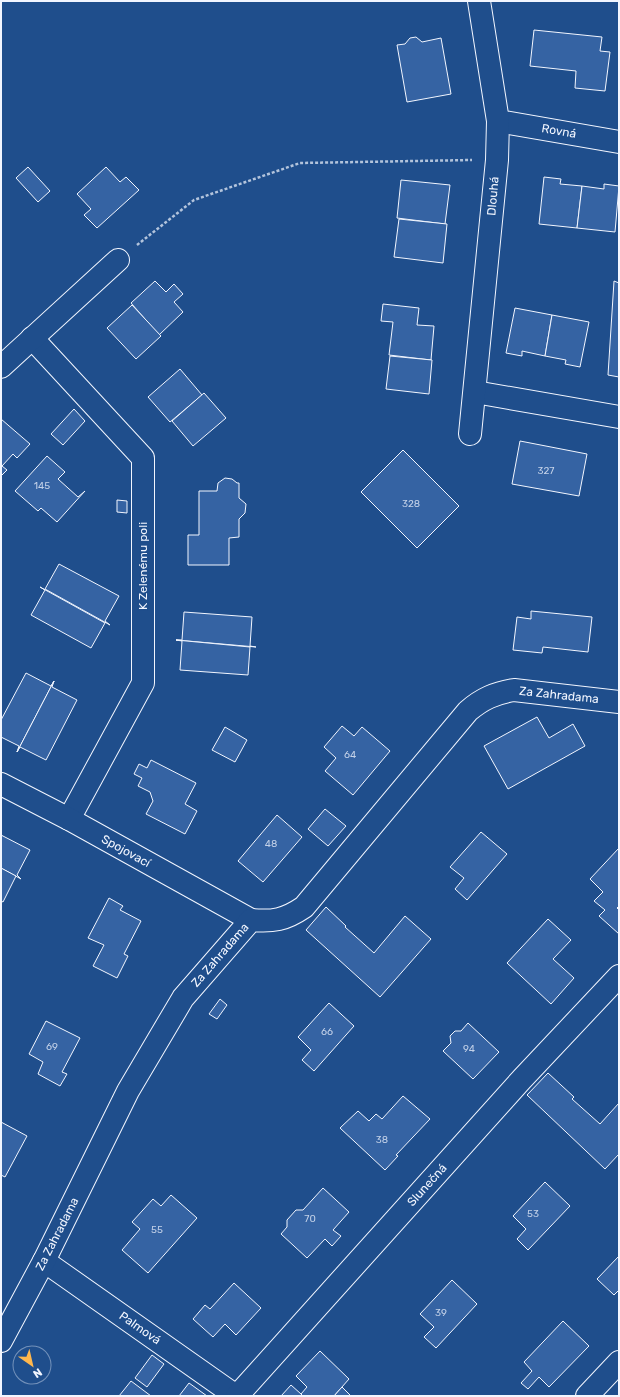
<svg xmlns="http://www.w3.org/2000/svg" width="620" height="1397" font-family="Rubik,sans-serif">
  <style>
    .building { fill: #3563a3; stroke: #f2f6ff }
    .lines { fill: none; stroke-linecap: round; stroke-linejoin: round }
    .minor-casing { stroke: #f2f6ff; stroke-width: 24 }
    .path { stroke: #b3c4dc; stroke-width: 2.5; stroke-dasharray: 3 2; stroke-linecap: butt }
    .minor { stroke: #1f4e8c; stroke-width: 22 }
    .labels { text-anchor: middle; stroke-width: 3; stroke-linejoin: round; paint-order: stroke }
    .number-label { font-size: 10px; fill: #c3d1e8 }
    .street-label { font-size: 12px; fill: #f2f6ff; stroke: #1f4e8c }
  </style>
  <rect width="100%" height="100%" fill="#1f4e8c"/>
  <g class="building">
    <polygon points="534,30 602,37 600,51 610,52 605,91 575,88 576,71 530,66"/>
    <polygon points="416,37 422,42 441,38 451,94 407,102 397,45 405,44 410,38"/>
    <polygon points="28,167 50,191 38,202 16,178"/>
    <polygon points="106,167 120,182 126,177 139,190 97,228 84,215 91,209 77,194"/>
    <polygon points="544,177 561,179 560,184 582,186 577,228 539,224"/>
    <polygon points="401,180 450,185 445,224 397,218"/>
    <polygon points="604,184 619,186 615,232 577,228 582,186 604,189"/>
    <polygon points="399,219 447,224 443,263 394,257"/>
    <polygon points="155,281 166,292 174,284 183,294 174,302 183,312 159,335 131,303"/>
    <polygon points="614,281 619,283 619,377 608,375"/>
    <polygon points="383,304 419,308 417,325 434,326 431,360 389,355 393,322 381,321"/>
    <polygon points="132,305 161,336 136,359 107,328"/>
    <polygon points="515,308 552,315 545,356 522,351 522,356 506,353"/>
    <polygon points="552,315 589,322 580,367 565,364 566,360 545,356"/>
    <polygon points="390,356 432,360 429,394 386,389"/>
    <polygon points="180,369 202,395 170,422 148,397"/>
    <polygon points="204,393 226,418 193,446 172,421"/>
    <polygon points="74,409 85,421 63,445 51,434"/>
    <polygon points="1,419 30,444 17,458 13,454 2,466 7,470 1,476"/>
    <polygon points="520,441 587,454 579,496 512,484"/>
    <polygon points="403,450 459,506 417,548 361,492"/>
    <polygon points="47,456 65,472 58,479 78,497 85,491 57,522 41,508 38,511 15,491"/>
    <polygon points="225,478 232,479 237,483 239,483 239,498 246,504 245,513 239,519 239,537 229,538 229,565 188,565 188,535 199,535 199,491 217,491 218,483"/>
    <polygon points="117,500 127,501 127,513 117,512"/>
    <polygon points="59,564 119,596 105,621 110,625 45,589"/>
    <polygon points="40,587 105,623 91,648 31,615 45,590"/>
    <polygon points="531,611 592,617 588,652 543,647 542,653 513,650 517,617 531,619"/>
    <polygon points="184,612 252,617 250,646 256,647 176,640 182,640"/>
    <polygon points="176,640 250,647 248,675 180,670 182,641"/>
    <polygon points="26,673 51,686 54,681 17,752 19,746 1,737 1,720"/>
    <polygon points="54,681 52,687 77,700 46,760 20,747 17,752"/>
    <polygon points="537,717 549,738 573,724 585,746 508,789 484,746"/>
    <polygon points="342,726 354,736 362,727 390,751 353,795 325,771 336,758 324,747"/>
    <polygon points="225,727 247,740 235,762 212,750"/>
    <polygon points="151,760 196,783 185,804 197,811 185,834 146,814 153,801 150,792 138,786 142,778 134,774 139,764 147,768"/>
    <polygon points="325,809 346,826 328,846 308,829"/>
    <polygon points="277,815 302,837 263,882 238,861"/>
    <polygon points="481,832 507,854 467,900 455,889 464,878 450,867"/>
    <polygon points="1,835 30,850 17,875 21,879 1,868"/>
    <polygon points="619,848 619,906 617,908 619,910 619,934 599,916 605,910 594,901 603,892 590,879"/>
    <polygon points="1,868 16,876 3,902 1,901"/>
    <polygon points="109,898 123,906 120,910 141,921 124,954 128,956 117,978 93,966 104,945 88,938"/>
    <polygon points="326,907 346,926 345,927 374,953 405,916 431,939 380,997 306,930"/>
    <polygon points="548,919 571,940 553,959 574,978 551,1004 507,963"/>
    <polygon points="220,999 227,1005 217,1019 209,1014"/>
    <polygon points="329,1003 354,1026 314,1071 302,1060 311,1050 298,1037"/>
    <polygon points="46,1021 80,1038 62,1072 67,1074 60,1086 38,1074 43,1062 29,1054"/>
    <polygon points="468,1023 499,1052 473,1079 443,1051 451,1043 450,1036 455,1031 461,1031"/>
    <polygon points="548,1073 574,1097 572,1099 600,1124 619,1103 619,1154 605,1169 527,1095"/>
    <polygon points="403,1096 430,1119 396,1155 398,1156 385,1170 340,1128 358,1111 369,1121 376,1114 382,1119"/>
    <polygon points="1,1122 27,1136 5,1177 1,1175"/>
    <polygon points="545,1182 570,1206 528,1250 517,1239 526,1229 513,1216"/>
    <polygon points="323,1188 349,1212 333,1230 341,1236 332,1246 325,1239 307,1258 281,1234 287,1227 287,1220 296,1210 303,1210"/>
    <polygon points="171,1195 197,1218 148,1273 122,1250 140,1229 132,1222 153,1199 161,1206"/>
    <polygon points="619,1256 619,1290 614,1295 597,1279"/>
    <polygon points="452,1280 477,1304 436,1348 424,1337 434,1327 420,1314"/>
    <polygon points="234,1283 261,1308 236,1335 225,1324 213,1337 193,1319 205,1305 210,1309"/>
    <polygon points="563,1321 589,1346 549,1387 539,1377 528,1389 521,1383 532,1371 524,1362"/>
    <polygon points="320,1351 349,1379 334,1396 303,1396 301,1394 307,1387 296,1376"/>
    <polygon points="152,1355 164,1364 147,1387 135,1378"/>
    <polygon points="131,1381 151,1396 119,1396"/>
    <polygon points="189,1383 207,1396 179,1396"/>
    <polygon points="291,1385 301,1394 303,1396 281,1396"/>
    <polygon points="342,1387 351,1396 334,1396"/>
  </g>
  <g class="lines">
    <g class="minor-casing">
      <g id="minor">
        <polyline points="498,121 619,142"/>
        <polyline points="32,338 143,458 143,683 69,819"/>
        <polyline points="1,367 118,260"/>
        <polyline points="475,392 619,417"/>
        <polyline points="470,434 497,160 498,121 479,1"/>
        <polyline points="1,784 69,819 251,920"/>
        <polyline points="44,1261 236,1396"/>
        <path d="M1 1341 44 1261 128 1091 183 998 251 920C273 922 285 920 304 907L468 711C482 699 495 693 514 690L619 702"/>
        <polyline points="237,1396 522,1079 619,976"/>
        <polyline points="587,1396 619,1362"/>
      </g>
    </g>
    <polyline class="path" points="137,245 194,200 300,163 472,160"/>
    <use href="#minor" class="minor"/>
  </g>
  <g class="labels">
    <g class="number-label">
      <text x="546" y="474">327</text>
      <text x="42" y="489">145</text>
      <text x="411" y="507">328</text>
      <text x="350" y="758">64</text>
      <text x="271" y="847">48</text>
      <text x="327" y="1035">66</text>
      <text x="52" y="1050">69</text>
      <text x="469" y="1052">94</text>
      <text x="382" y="1143">38</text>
      <text x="533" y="1217">53</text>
      <text x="310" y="1222">70</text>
      <text x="157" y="1233">55</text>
      <text x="441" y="1316">39</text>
    </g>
    <g class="street-label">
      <text transform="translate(559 131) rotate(10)" y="4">Rovná</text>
      <text transform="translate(493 196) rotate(-85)" y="4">Dlouhá</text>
      <text transform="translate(143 566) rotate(-90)" y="4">K Zelenému poli</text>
      <text transform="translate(559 695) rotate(6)" y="4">Za Zahradama</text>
      <text transform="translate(126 851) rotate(29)" y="4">Spojovací</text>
      <text transform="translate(220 955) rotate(-49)" y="4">Za Zahradama</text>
      <text transform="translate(427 1185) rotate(-48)" y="4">Slunečná</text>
      <text transform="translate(57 1234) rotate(-63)" y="4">Za Zahradama</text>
      <text transform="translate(140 1328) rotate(35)" y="4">Palmová</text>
    </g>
  </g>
  <rect width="620" height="1397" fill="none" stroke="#f2f6ff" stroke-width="4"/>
  <g transform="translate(32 1365) rotate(146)"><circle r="19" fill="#1f4e8c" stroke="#7391ba"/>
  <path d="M0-3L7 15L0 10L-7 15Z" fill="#ffb74d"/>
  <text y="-6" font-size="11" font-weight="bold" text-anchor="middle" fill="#f2f6ff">N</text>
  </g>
</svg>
